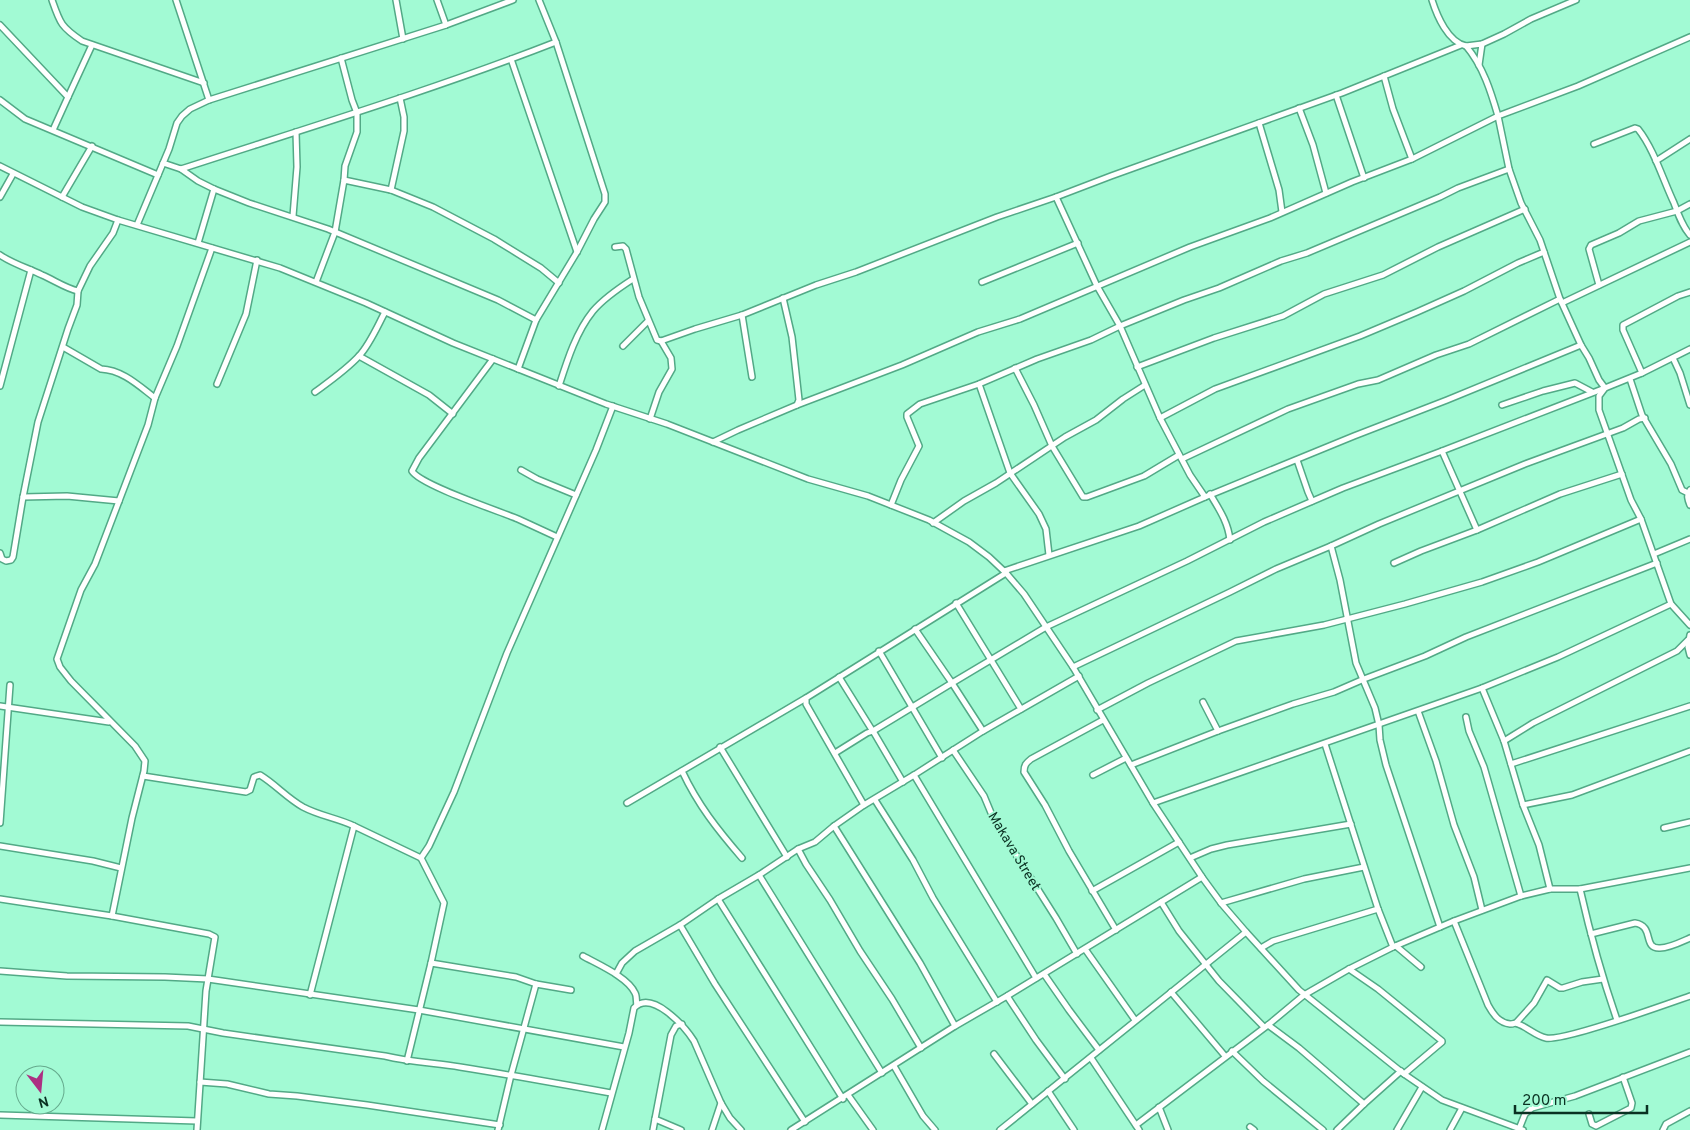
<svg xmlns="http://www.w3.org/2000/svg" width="1690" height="1130" font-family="Overpass,sans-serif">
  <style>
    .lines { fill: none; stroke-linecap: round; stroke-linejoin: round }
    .minor-casing { stroke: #52a986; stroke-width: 8 }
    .minor { stroke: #fff; stroke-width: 5 }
    .labels { text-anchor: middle; stroke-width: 4; stroke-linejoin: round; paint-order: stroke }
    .street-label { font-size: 14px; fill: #0a3122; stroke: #a2fad4 }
  </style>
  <rect width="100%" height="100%" fill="#a2fad4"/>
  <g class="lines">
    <g class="minor-casing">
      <g id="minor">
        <path d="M52 0C60 23 61 27 82 41L204 83"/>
        <polyline points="176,0 209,100"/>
        <polyline points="396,0 403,39"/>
        <polyline points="437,0 446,25"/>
        <polyline points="0,25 68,97 53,130"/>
        <polyline points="1466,46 1482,44 1504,34 1531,19 1576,0"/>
        <polyline points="341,58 352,100 357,113 357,132 345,166 344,180"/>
        <polyline points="511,59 577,252"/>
        <polyline points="1479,65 1482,44"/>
        <polyline points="1384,76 1393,109 1412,159"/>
        <polyline points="1336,95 1364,178"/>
        <polyline points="68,97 92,45"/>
        <polyline points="0,100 25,119 158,175"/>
        <polyline points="1299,108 1313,145 1326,193"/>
        <polyline points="1259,123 1279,190 1282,212"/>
        <path d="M1594 144 1635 128 1638 129C1654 149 1663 180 1674 203 1678 214 1682 226 1690 235"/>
        <polyline points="1656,161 1690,139"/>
        <path d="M163 163 181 169C307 128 433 90 556 42"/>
        <polyline points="0,166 82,207 118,220 280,268 366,303 453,343 606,404 667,424 808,479 868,496 929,520 969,542 989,557 1006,573 1024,594 1073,667 1153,803 1202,877 1221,903 1246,932 1299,990 1404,1074 1442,1100 1523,1130"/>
        <polyline points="181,169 198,181 214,189 249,203 328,229 498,300 536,320"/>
        <polyline points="391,190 404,131 404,117 400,98"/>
        <polyline points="0,197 13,174"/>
        <polyline points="62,197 92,146"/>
        <polyline points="1056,197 1111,176 1342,93 1461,45"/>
        <polyline points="293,216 297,167 296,132"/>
        <polyline points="137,225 169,149 177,123 182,116 190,109 209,100 446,25 513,0"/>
        <polyline points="198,243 214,189"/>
        <polyline points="615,247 623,246 626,249 639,297 657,340 661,341 695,329 742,315 816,285 856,272 997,217 1056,197 1097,286 1120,326 1160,418 1190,475 1205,497 1354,436 1447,400 1581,345"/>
        <path d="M0 255C13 264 28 268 42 275 54 280 65 288 78 291"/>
        <polyline points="316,282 335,232 344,180 391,190 433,207 494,239 541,268 559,283"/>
        <polyline points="982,282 1078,243"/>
        <polyline points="1599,285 1589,249 1591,245 1619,233 1639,221 1677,211 1690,204"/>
        <polyline points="1562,303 1690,242"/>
        <polyline points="742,315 752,377"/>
        <polyline points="623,346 648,321"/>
        <path d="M63 347 101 369C123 370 139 386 155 398"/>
        <polyline points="1690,349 1642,373 1605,388 1599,396 1599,410 1631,500 1641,519 1671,604 1690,625"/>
        <polyline points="359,356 429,395 453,414"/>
        <polyline points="1673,358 1680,373 1690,405"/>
        <path d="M493 359 419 458 412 471C420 485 499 511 518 519 531 525 544 531 557 537"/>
        <polyline points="1137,367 1214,338 1283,316 1324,294 1383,275 1438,247 1525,209"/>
        <polyline points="1015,368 1034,405 1052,446 1083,497 1087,497 1144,476 1179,455"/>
        <polyline points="518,369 536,320 577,252 594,219 605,202 605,194 556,42 539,0"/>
        <polyline points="1642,373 1623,330 1623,325 1678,296 1690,292"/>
        <polyline points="1630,379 1642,415 1671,464 1682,490 1688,493"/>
        <polyline points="217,384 246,314 257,260"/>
        <polyline points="979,384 1010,473 1039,514 1046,529 1049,555"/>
        <polyline points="0,386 31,270"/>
        <path d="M559 386C567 361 576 332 593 311 604 298 619 288 633 279"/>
        <path d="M315 392C330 381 346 370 359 356 370 344 377 327 385 312"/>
        <path d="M797 405 902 365 978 332 1020 319 1190 247 1270 218 1352 182 1412 159 1498 116C1491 92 1483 66 1466 46 1448 42 1437 16 1432 0"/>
        <polyline points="1502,405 1543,391 1575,383 1592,392"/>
        <polyline points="1160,418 1215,389 1360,336 1417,312 1464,291 1518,263 1544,252"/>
        <polyline points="650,419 659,392 672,369 671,358 661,341"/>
        <polyline points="713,442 738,430 797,405 799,400 792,337 783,298"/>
        <polyline points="1442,451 1605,388 1599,380 1589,358 1581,345 1560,299 1540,240 1521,203 1509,169 1498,116 1578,86 1690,37"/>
        <polyline points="1182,459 1288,409 1358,384 1378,380 1436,355 1469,344 1560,299"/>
        <polyline points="1297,460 1308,492 1312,501"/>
        <polyline points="521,470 537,479 576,495"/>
        <path d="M1690 490C1686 495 1688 500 1690 505"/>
        <path d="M1210 494C1219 509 1228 522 1230 540"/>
        <polyline points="23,497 67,496 119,501"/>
        <polyline points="891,505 901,480 919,446 907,417 907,414 920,404 979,384 1037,359 1091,340 1120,326 1184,300 1219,288 1281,261 1307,253 1440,197 1458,188 1509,169"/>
        <polyline points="933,523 964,501 996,483 1065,437 1096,420 1123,399 1145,385"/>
        <polyline points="1477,530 1560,494 1622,474"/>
        <polyline points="1331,546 1340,580 1356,663 1375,708 1379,725 1380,740 1386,765 1440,927"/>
        <polyline points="0,553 2,559 6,561 11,560 13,557 23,497 38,422 68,329 77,305 78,291 90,266 113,233 118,220"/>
        <polyline points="1654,554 1690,539"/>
        <polyline points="1004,571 1139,526 1205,497"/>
        <polyline points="956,603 1021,709"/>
        <polyline points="1690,635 1688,647 1690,655"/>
        <polyline points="879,651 942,758"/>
        <polyline points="1073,667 1230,592 1276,569 1331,546 1379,524 1525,464 1623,428 1639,419 1645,418"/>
        <polyline points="839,677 872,730"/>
        <polyline points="1482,688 1504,741 1523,805 1539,845 1550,889"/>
        <polyline points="1203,702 1218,731"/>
        <polyline points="0,706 109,722"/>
        <polyline points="1097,710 1148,683 1236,641 1324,625 1405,604 1482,582 1538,562 1641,519"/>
        <polyline points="1418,711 1436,761 1454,825 1474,877 1482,910"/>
        <polyline points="1466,717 1469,731 1484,767 1521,896"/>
        <path d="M1103 720 1031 759C1026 763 1024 765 1024 772L1045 805 1069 851 1116 930"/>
        <polyline points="873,731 952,683 915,629"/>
        <polyline points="983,731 952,683 1046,627 1187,561 1264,522 1343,488 1442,451 1477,530 1421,551 1394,563"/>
        <polyline points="1504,741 1533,723 1677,651 1688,640"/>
        <polyline points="1325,744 1378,909 1393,947"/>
        <polyline points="720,747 787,857"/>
        <polyline points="953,750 984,796 994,820 1056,918 1077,954"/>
        <polyline points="835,753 867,733 873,731 903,782"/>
        <polyline points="1511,764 1690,706"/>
        <polyline points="1131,765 1218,731 1293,704 1334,692 1364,679 1425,656 1466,637 1657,563"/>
        <path d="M682 771C698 805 717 829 742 858"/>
        <polyline points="914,775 1036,978"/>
        <polyline points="1093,775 1126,758"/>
        <path d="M143 776 246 792 250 790 254 777 260 775C275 784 287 798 303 807 320 816 337 818 354 826"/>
        <polyline points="875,800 913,860 933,898 997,1002"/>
        <polyline points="627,803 806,698"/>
        <polyline points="1153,803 1482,688 1558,657 1671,604"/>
        <polyline points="864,805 806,704 806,698 1006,573"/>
        <polyline points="1523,805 1572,795 1690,751"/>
        <polyline points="0,823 10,685"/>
        <polyline points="834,826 920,963 955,1026"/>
        <polyline points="1664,828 1690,822"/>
        <polyline points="0,846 93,861 121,868"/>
        <polyline points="798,849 806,864 830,900 860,951 892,999 921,1048"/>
        <polyline points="1190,858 1211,849 1227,845 1351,824"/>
        <polyline points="759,875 882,1073"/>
        <path d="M1580 889C1590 933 1602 977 1617 1020"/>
        <polyline points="1092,891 1179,842"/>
        <polyline points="0,899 112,916 209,934 215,937 206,991 197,1130"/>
        <polyline points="718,899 843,1099"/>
        <polyline points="1161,902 1179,931 1219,981 1264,1027"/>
        <polyline points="1221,903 1304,879 1364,867"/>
        <polyline points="112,916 132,818 144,771 145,761 135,746 71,681 60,667 57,659 81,590 95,564 148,425 155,398 177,346 212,248"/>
        <path d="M1454 921 1488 1005C1493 1014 1499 1023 1510 1024 1516 1024 1513 1022 1518 1024 1527 1027 1536 1036 1546 1038 1562 1042 1667 1004 1690 996"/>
        <polyline points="680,925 715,984 805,1122"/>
        <path d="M1591 934 1635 923C1655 926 1642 949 1660 948 1669 948 1681 942 1690 938"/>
        <polyline points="1396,946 1421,967"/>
        <polyline points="1261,948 1273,941 1378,909"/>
        <polyline points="1085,949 1135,1020"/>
        <path d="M583 956C597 964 628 977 635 993 637 996 636 1002 637 1005"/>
        <polyline points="431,963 444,903 421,858 429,846 454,792 507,653 596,450 613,406"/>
        <polyline points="1349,969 1378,989 1442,1041 1442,1042 1404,1074"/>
        <polyline points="0,971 67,976 165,977 208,979 419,1010 624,1047"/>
        <polyline points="616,974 622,963 635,951 680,925 718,899 759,875 798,849 815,842 834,826 864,805 914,775 983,731 1079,676"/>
        <polyline points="1044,974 1069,1010 1099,1050"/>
        <polyline points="1171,992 1225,1056"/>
        <polyline points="310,995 354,826 421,858"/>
        <polyline points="1007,996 1036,1040 1065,1079"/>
        <path d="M0 1022 188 1026 223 1033 385 1056C410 1062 435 1063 460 1067 511 1075 561 1084 611 1093"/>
        <polyline points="1516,1023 1534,1003 1547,980 1560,988 1563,988 1582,982 1603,979"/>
        <polyline points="1268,1025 1299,1048 1364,1104"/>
        <polyline points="1232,1051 1263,1081 1323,1130"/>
        <polyline points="994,1054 1032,1104"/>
        <polyline points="1091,1058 1139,1130"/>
        <polyline points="407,1061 431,963 516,977 536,984 571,990"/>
        <polyline points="894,1066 923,1116 935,1130"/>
        <polyline points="200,1082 227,1084 269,1094 297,1096 367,1105 500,1125"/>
        <polyline points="1048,1091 1074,1130"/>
        <polyline points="848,1095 873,1130"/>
        <polyline points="1159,1107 1168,1130"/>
        <polyline points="1589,1114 1592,1124 1596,1126 1631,1108 1632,1103 1623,1077"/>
        <polyline points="0,1115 197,1121"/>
        <polyline points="1136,1125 1268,1025 1304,995 1349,969 1393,947 1454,921 1521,896 1550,889 1580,889 1690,868"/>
        <polyline points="1250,1127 1254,1130"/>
        <polyline points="1519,1129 1525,1114 1532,1108 1575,1096 1690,1052"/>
        <polyline points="498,1130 511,1075 536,984"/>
        <path d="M602 1130 629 1033 634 1008C652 989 685 1027 694 1041L721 1103 730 1118 741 1130"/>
        <polyline points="653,1130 655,1119"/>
        <polyline points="681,1130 655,1119 671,1035 676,1026 682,1024"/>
        <polyline points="712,1130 721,1103"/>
        <polyline points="791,1130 955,1026 1007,996 1202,877"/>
        <polyline points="1000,1130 1246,932"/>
        <polyline points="1337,1130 1364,1104 1401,1071"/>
        <polyline points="1397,1130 1422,1087"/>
        <polyline points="1450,1130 1462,1108"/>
        <polyline points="1663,1130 1666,1124 1690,1111"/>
      </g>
    </g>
    <use href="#minor" class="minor"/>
  </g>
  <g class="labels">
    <g class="street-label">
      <text transform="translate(1015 851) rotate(59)" y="5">Makava Street</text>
    </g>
  </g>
  <g transform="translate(40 1090) rotate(164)"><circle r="24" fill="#a2fad4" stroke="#65aa8d"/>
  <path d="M0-4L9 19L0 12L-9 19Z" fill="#ac3082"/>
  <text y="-8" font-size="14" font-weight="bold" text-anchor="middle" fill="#0a3122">N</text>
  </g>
  <path d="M1515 1105v8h132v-8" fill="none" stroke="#0a3122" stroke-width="2.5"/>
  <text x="1522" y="1105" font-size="15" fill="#0a3122" stroke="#a2fad4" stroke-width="4" paint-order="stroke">200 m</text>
</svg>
